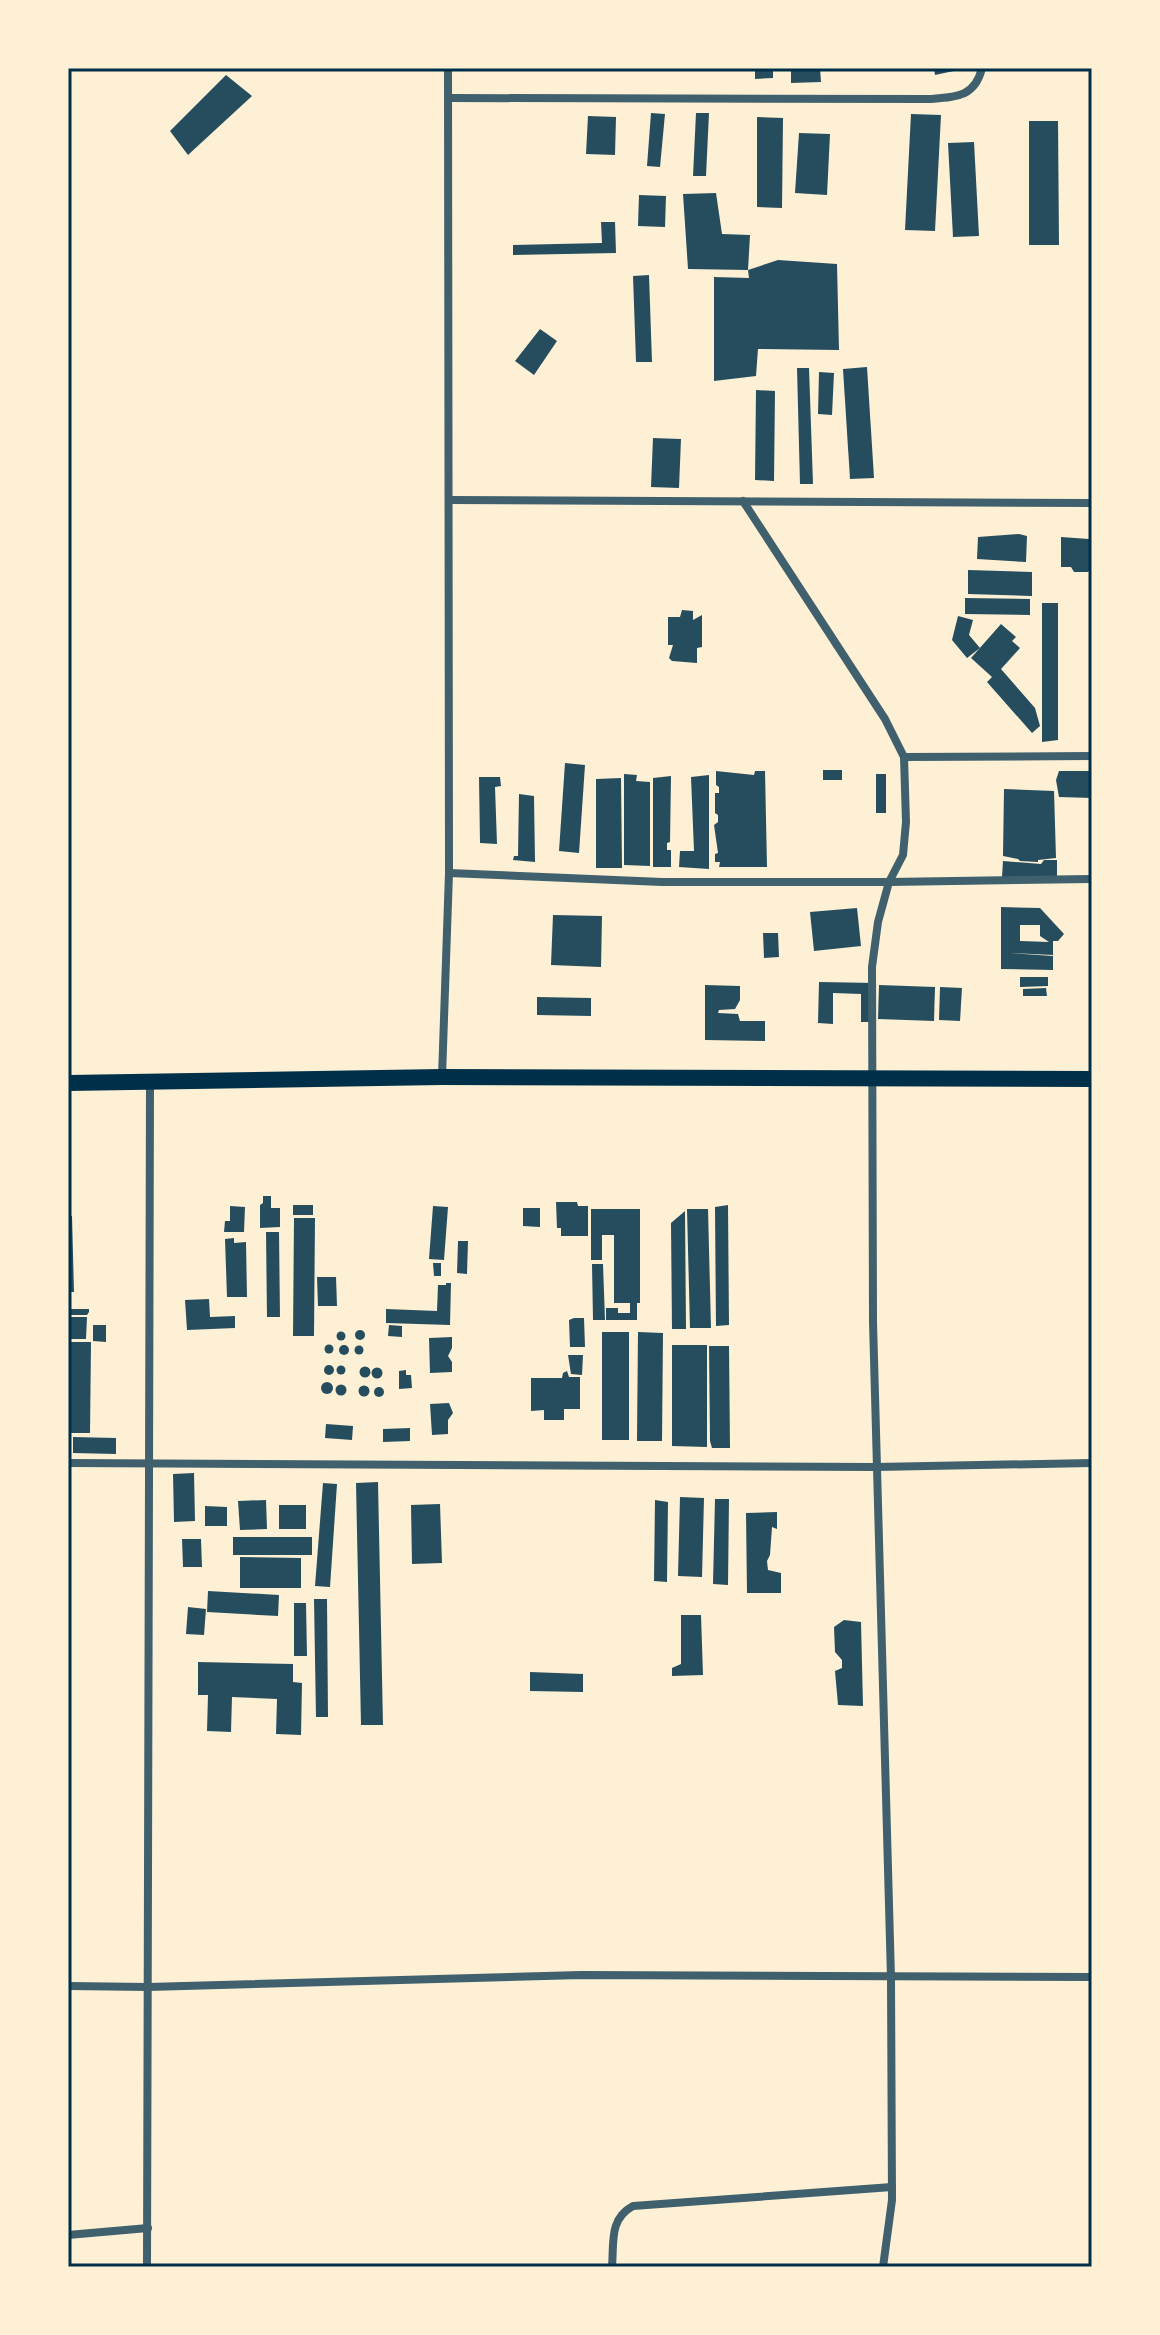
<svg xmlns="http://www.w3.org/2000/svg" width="1160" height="2335" font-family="Raleway,sans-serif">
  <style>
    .building { fill: #264d5e; fill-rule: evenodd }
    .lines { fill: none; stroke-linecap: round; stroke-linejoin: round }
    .minor { stroke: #3f606c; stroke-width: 8 }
    .trunk { stroke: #003049; stroke-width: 16 }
    .neatline { fill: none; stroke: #003049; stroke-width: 3 }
  </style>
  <rect width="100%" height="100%" fill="#fdf0d5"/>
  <g class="building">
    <polygon points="755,68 773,68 773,78 755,79"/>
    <polygon points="791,68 820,68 821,82 791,83"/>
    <polygon points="934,68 963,68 963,69 935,75"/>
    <polygon points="226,75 252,96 188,155 170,131"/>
    <polygon points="651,113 665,114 660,167 647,166"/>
    <polygon points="696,113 709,113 706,176 693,176"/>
    <polygon points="911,114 941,115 935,231 905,230"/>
    <polygon points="588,116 616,117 615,155 586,154"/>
    <polygon points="757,117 783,118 782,208 757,207"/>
    <polygon points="1029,121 1058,121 1059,245 1029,245"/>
    <polygon points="799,133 830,134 827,195 795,193"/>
    <polygon points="974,142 979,236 953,237 948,143"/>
    <polygon points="716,193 722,234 750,235 748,270 688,269 683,194"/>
    <polygon points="639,195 666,196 665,227 638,226"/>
    <polygon points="601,222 615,222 616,253 513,255 513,245 602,243"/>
    <polygon points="778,260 837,264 839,350 758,349 756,376 714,381 714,277 749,278 748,270"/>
    <polygon points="649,275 652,362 636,362 633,276"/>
    <polygon points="540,329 557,341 534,375 515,361"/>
    <polygon points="867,367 874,478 850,479 843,369"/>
    <polygon points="797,368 809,368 813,484 800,484"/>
    <polygon points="819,372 834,373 832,415 818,414"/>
    <polygon points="756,390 775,391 774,481 755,480"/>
    <polygon points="653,438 681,439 679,488 651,487"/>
    <polygon points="1019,534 1027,536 1026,562 977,559 978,537"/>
    <polygon points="1061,537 1089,539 1089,547 1092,547 1092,568 1088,572 1074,572 1071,567 1061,567"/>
    <polygon points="968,570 1032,572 1032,596 968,594"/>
    <polygon points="965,598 1030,599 1030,615 965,614"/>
    <polygon points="1042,603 1058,603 1058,740 1042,742"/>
    <polygon points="682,610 693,611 693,620 702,615 702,647 697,648 697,663 672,661 669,658 673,645 668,645 668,617 680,617"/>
    <polygon points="958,616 973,620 969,635 980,648 967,658 952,640"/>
    <polygon points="1001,624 1016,637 1012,641 1020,648 1001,669 1035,708 1040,726 1032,733 987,682 992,677 971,658"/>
    <polygon points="565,763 585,765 579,853 559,851"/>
    <rect x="823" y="770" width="19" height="10"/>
    <polygon points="716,771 754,775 755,771 765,771 767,867 719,867 720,862 715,862 715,854 718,853 714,825 718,822 718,815 715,813 715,793 719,793 719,787 716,785"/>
    <polygon points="1059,771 1092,771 1092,798 1059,797 1056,780"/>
    <polygon points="624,774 637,775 636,781 650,782 650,866 624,865"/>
    <rect x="876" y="774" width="10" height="39"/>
    <polygon points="709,775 709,869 679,867 680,851 694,851 691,777"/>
    <polygon points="671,776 670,842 667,843 667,850 671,850 671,867 653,867 653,778"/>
    <polygon points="479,777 500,777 501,786 495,787 497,844 480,843"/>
    <polygon points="621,778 622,868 596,868 596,779"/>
    <polygon points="1004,789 1054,791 1056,858 1038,860 1038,862 1020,861 1018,859 1003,856"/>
    <polygon points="519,794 534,796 535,862 513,860 514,856 518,856"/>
    <polygon points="1044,860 1057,860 1057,880 1002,877 1003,861 1041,864"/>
    <path d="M1001 907 1040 908 1064 934 1058 941H1053V955L1008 953 1053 956V970L1001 969ZM1020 925H1040V936L1049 942 1020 941Z"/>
    <polygon points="857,908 861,946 814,951 810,912"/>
    <polygon points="553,915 602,916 601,967 551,965"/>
    <polygon points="763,933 778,933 779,957 764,958"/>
    <polygon points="1020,977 1048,977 1048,986 1020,987"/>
    <polygon points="819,982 876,983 875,1022 861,1022 861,994 833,993 833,1024 818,1023"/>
    <polygon points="705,985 740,986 740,1000 735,1009 719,1010 718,1013 738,1014 740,1021 765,1021 765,1041 705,1040"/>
    <polygon points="879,985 935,987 934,1021 878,1019"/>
    <polygon points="940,987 962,988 960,1021 939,1020"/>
    <polygon points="1046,988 1047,996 1023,996 1023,989"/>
    <polygon points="537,997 591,998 591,1016 537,1015"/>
    <polygon points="263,1196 271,1196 271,1208 280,1208 280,1227 260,1228 260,1205 263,1203"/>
    <polygon points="556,1202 577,1202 578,1206 588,1206 588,1236 561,1236 561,1228 557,1228"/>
    <rect x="293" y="1205" width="20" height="10"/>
    <polygon points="728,1205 729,1325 716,1326 715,1207"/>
    <polygon points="230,1206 245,1207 244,1232 224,1232 225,1221 230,1221"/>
    <polygon points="433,1206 448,1207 444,1260 429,1259"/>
    <polygon points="523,1208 540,1208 540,1227 523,1226"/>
    <polygon points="591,1209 640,1209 640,1303 637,1303 637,1320 606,1320 606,1308 618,1308 618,1313 630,1313 630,1303 614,1303 614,1235 602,1235 602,1260 591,1260"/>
    <polygon points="687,1209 708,1209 711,1328 690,1328"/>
    <polygon points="685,1211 686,1329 672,1329 671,1223"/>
    <polygon points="68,1216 72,1216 74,1292 68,1292"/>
    <polygon points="294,1218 315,1218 314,1336 293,1336"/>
    <polygon points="266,1232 279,1232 280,1317 267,1317"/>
    <polygon points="234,1238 234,1243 246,1242 247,1297 227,1297 225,1239"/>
    <polygon points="458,1241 468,1241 467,1274 457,1273"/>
    <polygon points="433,1263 441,1263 441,1276 434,1276"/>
    <polygon points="592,1264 603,1264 605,1320 593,1320"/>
    <polygon points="317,1277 336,1277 337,1306 318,1306"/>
    <polygon points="446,1283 451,1283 450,1325 386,1323 386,1309 437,1311 438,1285 446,1285"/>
    <polygon points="209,1299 210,1317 235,1316 235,1328 187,1330 185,1300"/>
    <polygon points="68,1309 89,1309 89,1312 87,1315 68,1315"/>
    <polygon points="68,1317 87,1317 86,1339 68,1339"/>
    <polygon points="574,1318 584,1318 585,1347 570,1347 569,1320"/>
    <polygon points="93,1325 106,1325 106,1342 93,1341"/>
    <polygon points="389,1325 402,1326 402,1337 388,1336"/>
    <circle cx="360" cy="1335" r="5"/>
    <circle cx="341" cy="1336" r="4.5"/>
    <rect x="602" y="1332" width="27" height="108"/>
    <polygon points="638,1332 663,1333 662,1441 637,1441"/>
    <polygon points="452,1337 452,1348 448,1356 452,1362 452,1372 430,1373 429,1338"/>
    <polygon points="70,1342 91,1342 90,1433 69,1433"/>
    <circle cx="329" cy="1349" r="4.5"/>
    <polygon points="672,1345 707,1345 707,1447 672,1446"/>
    <circle cx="344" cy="1350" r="5"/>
    <circle cx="359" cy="1350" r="4.5"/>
    <polygon points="709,1346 729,1346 730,1448 712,1448 710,1441"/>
    <polygon points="568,1355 583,1355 582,1375 571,1374"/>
    <circle cx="329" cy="1370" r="5"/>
    <circle cx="341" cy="1370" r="4.5"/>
    <circle cx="365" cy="1372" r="5.5"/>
    <circle cx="377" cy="1373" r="5.5"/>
    <polygon points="406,1370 406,1375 411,1375 412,1388 399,1389 399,1371"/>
    <polygon points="567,1371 569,1377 580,1377 580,1409 564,1409 564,1420 544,1420 544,1410 531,1411 531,1378 562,1378 563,1373"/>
    <circle cx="327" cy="1388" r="6"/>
    <circle cx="341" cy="1390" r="5.5"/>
    <circle cx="364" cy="1391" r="5.5"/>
    <circle cx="379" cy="1392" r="5"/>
    <polygon points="449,1403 453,1413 448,1420 448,1434 432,1435 430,1404"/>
    <polygon points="326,1424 353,1426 352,1440 325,1438"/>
    <polygon points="410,1428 410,1441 383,1442 383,1429"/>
    <polygon points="73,1437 116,1438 116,1454 73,1453"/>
    <polygon points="194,1473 195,1521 174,1522 173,1474"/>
    <polygon points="378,1482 383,1725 361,1725 356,1483"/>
    <polygon points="323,1483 337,1484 330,1587 315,1586"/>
    <polygon points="680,1497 704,1498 702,1577 678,1576"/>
    <polygon points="715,1499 729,1499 728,1585 713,1584"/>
    <polygon points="266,1500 267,1529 240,1530 238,1501"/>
    <polygon points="655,1500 668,1502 667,1582 654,1581"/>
    <polygon points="440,1504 442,1563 412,1564 411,1505"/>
    <rect x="279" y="1505" width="27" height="24"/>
    <polygon points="205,1506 227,1507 227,1526 205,1526"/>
    <polygon points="777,1512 777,1529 772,1527 770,1555 767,1561 768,1570 781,1573 781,1593 747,1593 746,1513"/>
    <rect x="233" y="1537" width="79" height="18"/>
    <polygon points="182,1539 201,1539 202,1567 183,1567"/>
    <polygon points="240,1557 301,1558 301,1588 240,1588"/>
    <polygon points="208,1591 279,1595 278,1616 207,1612"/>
    <polygon points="314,1599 327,1599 328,1717 316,1717"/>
    <polygon points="294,1603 306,1603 307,1656 294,1656"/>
    <polygon points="188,1607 206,1609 204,1635 186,1634"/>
    <polygon points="681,1615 701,1615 703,1675 672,1676 672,1668 681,1664"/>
    <polygon points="844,1620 861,1622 863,1706 838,1705 835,1671 842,1668 842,1660 835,1652 834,1627"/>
    <polygon points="198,1662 293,1664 293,1682 302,1683 301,1735 276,1734 277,1699 232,1697 231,1732 207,1731 208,1695 198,1695"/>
    <polygon points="530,1672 583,1674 583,1692 530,1691"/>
  </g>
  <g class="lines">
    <g class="minor">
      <path d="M449 98 930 99C956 97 975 97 982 68"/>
      <polyline points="450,500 1092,503"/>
      <polyline points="743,501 885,719 904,757 906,822 903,855 889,882 878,922 872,967 873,1322 891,1978 892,2200 883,2267"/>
      <polyline points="904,757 1092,756"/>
      <polyline points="449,873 662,882 889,882 1092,879"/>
      <polyline points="442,1077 449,873 448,68"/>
      <polyline points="68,1463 876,1467 1092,1463"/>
      <polyline points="68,1986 148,1987 581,1975 1092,1977"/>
      <polyline points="68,2235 148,2228"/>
      <polyline points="147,2267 150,1083"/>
      <path d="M612 2267C614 2242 609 2219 633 2206L892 2187"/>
    </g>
    <polyline class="trunk" points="68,1083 442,1077 1092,1079"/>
  </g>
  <rect width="1160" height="2335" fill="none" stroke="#fdf0d5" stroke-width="140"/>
  <rect x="70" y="70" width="1020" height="2195" class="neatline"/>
</svg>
